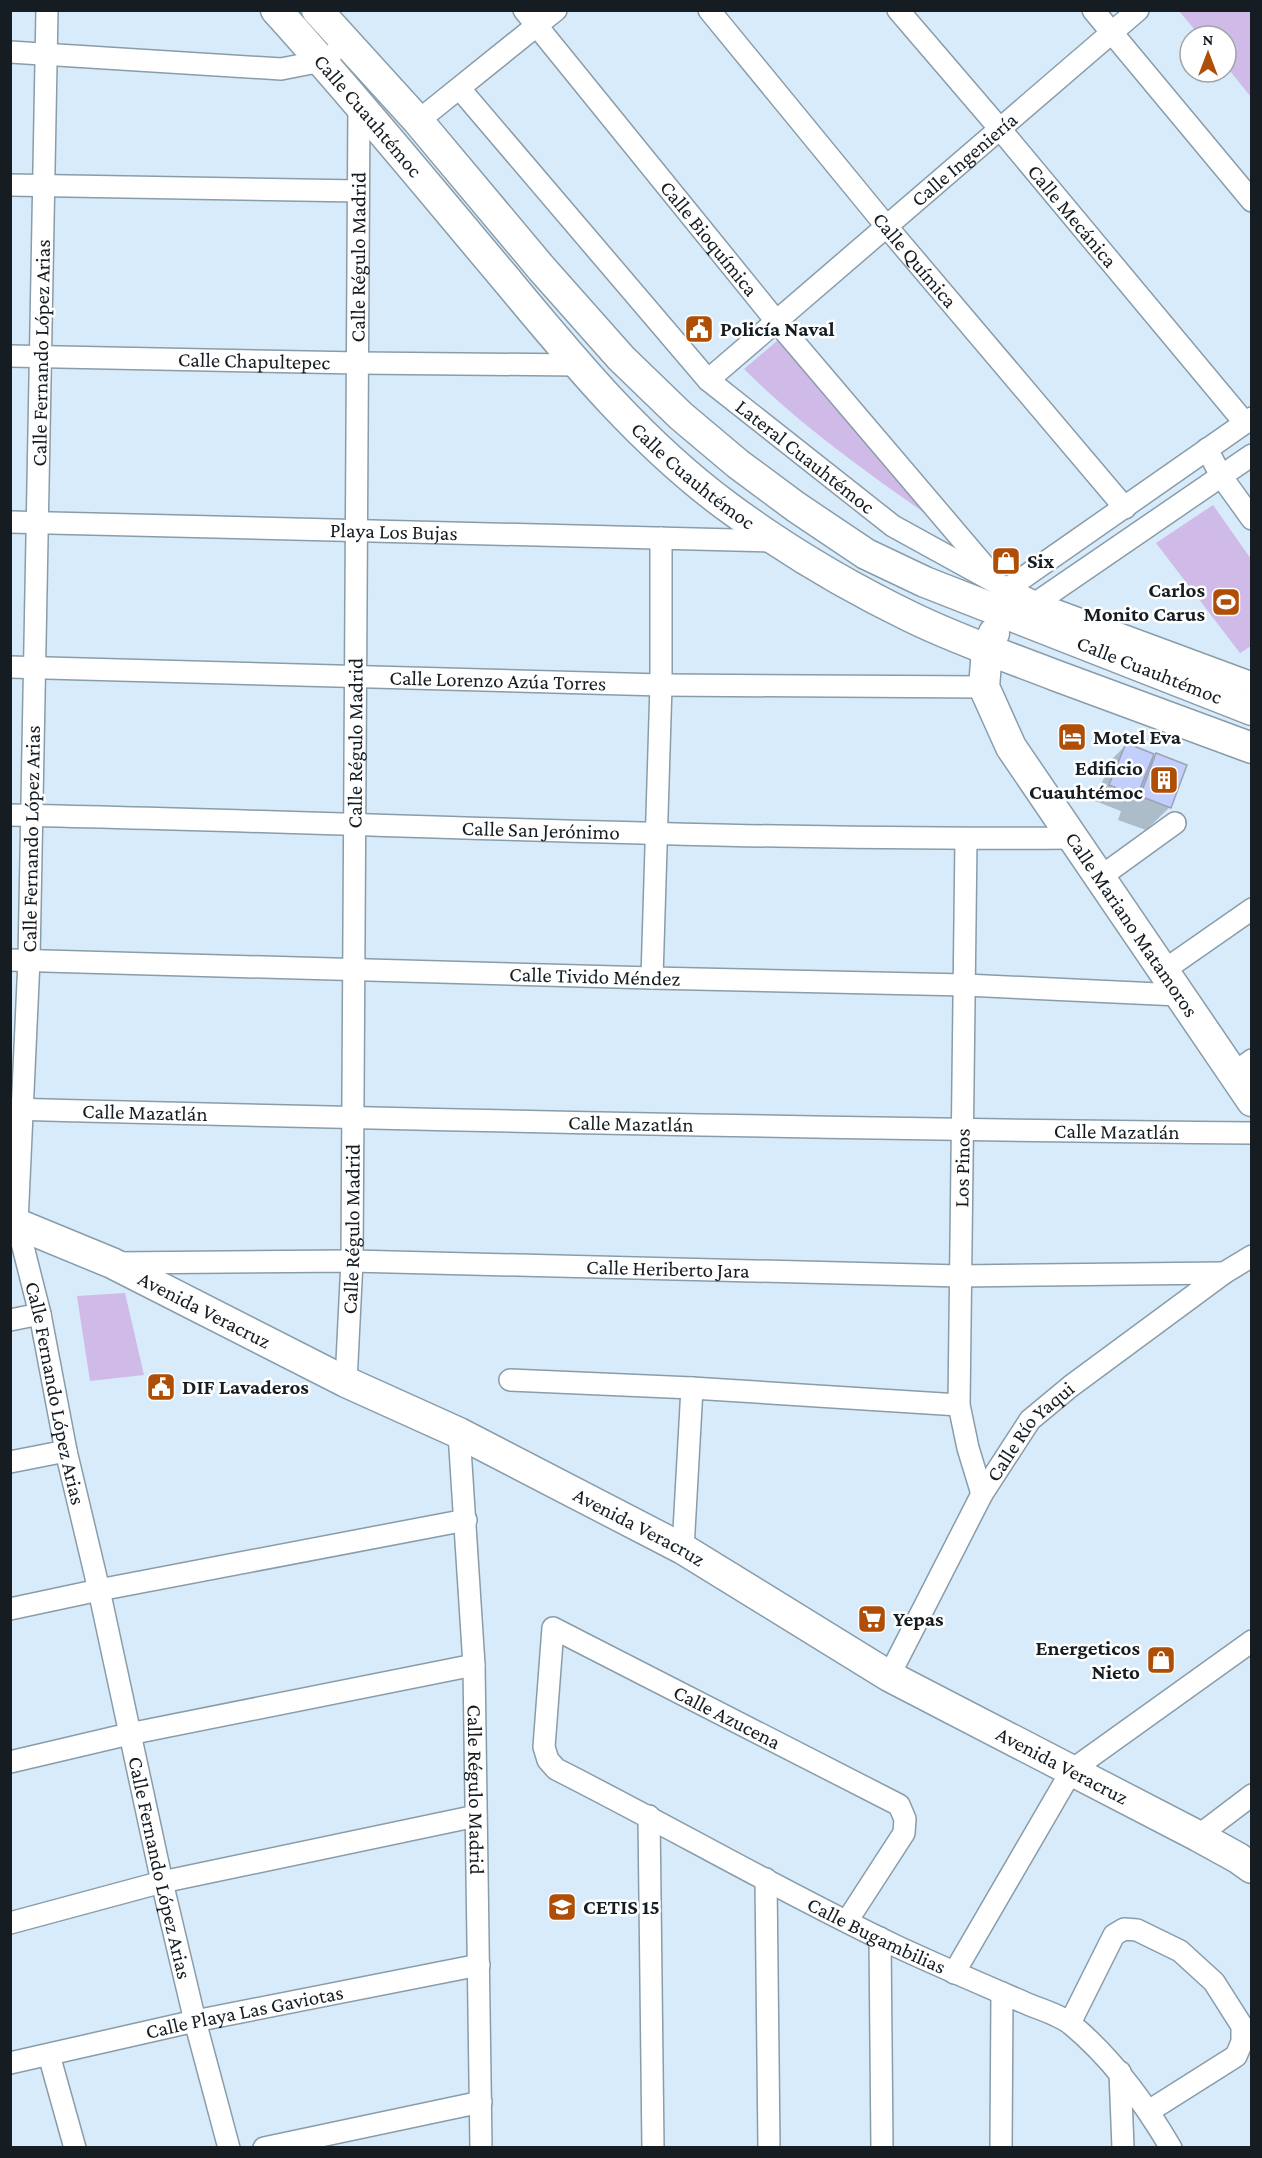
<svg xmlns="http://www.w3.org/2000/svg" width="1262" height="2158" font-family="'Crimson Pro',serif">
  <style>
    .green { fill: #d0bae7 }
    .shadow { fill: #0003 }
    .building { fill: #c2cefc; stroke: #9ca1b5; stroke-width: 1.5 }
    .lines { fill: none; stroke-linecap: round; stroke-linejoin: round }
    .street-casing { stroke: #899caa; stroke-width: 24 }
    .secondary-casing { stroke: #899caa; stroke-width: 33 }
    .street { stroke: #fff; stroke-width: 21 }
    .secondary { stroke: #fff; stroke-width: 30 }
    .labels { text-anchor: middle; stroke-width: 5; stroke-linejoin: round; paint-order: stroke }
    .street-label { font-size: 21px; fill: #161d22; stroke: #fff }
    .poi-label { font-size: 21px; font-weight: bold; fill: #161d22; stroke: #fff; text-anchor: start }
  </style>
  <rect width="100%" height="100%" fill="#d7ebfa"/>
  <g class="green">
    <polygon points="1179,11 1251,11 1251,97 1226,66 1226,36 1200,36"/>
    <path d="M785 334 943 526C874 477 804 429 744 369Z"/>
    <polygon points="1213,505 1251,559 1251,646 1240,653 1156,543"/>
    <polygon points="125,1293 144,1375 90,1381 77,1296"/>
  </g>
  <polygon class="shadow" points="1126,745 1149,762 1156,755 1170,807 1146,830 1118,820 1121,811 1095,801 1111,760"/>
  <g class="building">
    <polygon points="1126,743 1154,754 1137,796 1109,785"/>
    <polygon points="1156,753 1187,765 1171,808 1140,796"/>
  </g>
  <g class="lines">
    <g class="street-casing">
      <g id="street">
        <path id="s1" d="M47 10 29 960 17 1223 40 1314 66 1451 99 1590 162 1882 195 2021 229 2148"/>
        <path id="s2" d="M524 10 777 322 993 576"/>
        <path id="s3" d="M709 10 887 227 1125 508"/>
        <path id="s4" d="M898 10 1000 129 1245 423"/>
        <polyline points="1093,10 1252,201"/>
        <polyline points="10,52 281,69 322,61 331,55"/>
        <path id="s5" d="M460 89 708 380 893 526 1002 586 1036 603 1252 683"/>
        <polyline points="418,121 556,10"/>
        <polyline points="10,185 358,191"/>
        <path id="s6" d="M10 356 359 363 578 365"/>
        <path id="s7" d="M708 380 1138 10"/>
        <polyline points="1207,449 1221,476 1252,519"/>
        <path id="s8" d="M10 522 776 541"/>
        <polyline points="1005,599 1007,589 1252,418"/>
        <polyline points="1027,606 1036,603 1252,455"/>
        <path id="s9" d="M10 667 661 685 984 687"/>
        <path id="s10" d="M10 815C364 822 718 841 1072 838"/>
        <polyline points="966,839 959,1405 968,1448 982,1494"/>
        <polyline points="1099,878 1175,823"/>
        <path id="s11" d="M10 960 652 978 965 985 1179 995"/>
        <polyline points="1163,971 1252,909"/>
        <polyline points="652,978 661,685 661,538"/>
        <polyline points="1233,1074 1252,1060"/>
        <path id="s12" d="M11 1109C425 1120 838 1129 1252 1133"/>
        <path id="s13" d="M116 1263 352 1261 960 1276 1224 1273"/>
        <polyline points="10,1320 40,1314"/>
        <polyline points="510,1380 692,1388 959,1405"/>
        <path id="s14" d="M346 1382 352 1261 359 103"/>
        <path id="s15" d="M459 1433 474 1665 481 2148"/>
        <polyline points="10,1462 66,1451"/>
        <polyline points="683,1549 692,1388"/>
        <polyline points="10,1609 99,1590 466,1520"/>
        <path id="s16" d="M889 1676 982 1494 1030 1420 1071 1386 1224 1273 1252 1256"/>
        <polyline points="10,1762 129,1734 474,1665"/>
        <polyline points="649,1816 653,2148"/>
        <polyline points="1198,1836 1252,1795"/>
        <polyline points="766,1879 769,2148"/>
        <path id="s17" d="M847 1921 904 1833 905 1819 899 1805 553 1628 544 1747 548 1760 556 1769C671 1827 782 1892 898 1947 939 1966 981 1984 1023 2002 1038 2009 1059 2014 1072 2025 1113 2059 1144 2102 1171 2148"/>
        <polyline points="10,1923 162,1882 476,1816"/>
        <polyline points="880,1938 882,2148"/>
        <polyline points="954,1973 1072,1770 1252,1641"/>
        <polyline points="1070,2023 1114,1935 1124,1929 1137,1930 1180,1951 1214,1982 1242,2026 1242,2042 1236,2056 1149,2111"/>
        <polyline points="49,2055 75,2148"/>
        <path id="s18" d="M10 2063 195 2021 479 1965"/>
        <polyline points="1120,2072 1123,2148"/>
        <polyline points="264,2148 481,2102"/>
        <polyline points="1001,2148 1002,1993"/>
      </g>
    </g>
    <g class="secondary-casing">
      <g id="secondary">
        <path id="s19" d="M276 10C355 97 429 188 505 278 573 360 641 443 728 507 786 550 847 586 911 617 958 640 1008 657 1057 676 1122 700 1187 724 1252 748"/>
        <path id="s20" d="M317 10 418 121 542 269 621 358 681 416 738 464 796 507 866 554 925 582 1252 710"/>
        <path id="s21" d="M994 633 987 650 984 687 1011 747 1252 1101"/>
        <path id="s22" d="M10 1221 112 1263 346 1382 459 1433 683 1549 889 1676 1198 1836 1238 1858 1252 1868"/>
      </g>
    </g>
    <use href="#street" class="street"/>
    <use href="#secondary" class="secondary"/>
  </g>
  <defs>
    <g id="civic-square" transform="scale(1.5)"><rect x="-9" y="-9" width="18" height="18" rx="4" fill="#ae4e07" stroke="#fff"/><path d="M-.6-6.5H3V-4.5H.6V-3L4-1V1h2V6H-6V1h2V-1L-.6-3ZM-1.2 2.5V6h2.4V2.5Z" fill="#fff"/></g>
    <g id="shop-square" transform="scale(1.5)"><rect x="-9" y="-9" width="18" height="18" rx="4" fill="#ae4e07" stroke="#fff"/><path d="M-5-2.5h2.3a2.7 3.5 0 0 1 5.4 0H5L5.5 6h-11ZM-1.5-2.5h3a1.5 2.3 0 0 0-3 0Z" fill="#fff"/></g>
    <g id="stadium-square" transform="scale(1.5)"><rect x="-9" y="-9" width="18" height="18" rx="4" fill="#ae4e07" stroke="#fff"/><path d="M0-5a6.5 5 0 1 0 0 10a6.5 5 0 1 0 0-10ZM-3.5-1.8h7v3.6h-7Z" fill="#fff"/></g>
    <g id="hotel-square" transform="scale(1.5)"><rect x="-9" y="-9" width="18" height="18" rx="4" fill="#ae4e07" stroke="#fff"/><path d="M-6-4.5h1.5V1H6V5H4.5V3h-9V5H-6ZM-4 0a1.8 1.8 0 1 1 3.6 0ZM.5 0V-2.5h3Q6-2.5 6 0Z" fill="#fff"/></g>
    <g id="building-square" transform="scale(1.5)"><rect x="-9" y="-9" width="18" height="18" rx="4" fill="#ae4e07" stroke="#fff"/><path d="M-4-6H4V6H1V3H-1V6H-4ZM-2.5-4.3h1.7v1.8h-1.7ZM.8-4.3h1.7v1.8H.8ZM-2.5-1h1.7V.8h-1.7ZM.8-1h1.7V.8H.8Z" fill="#fff"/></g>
    <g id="supermarket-square" transform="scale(1.5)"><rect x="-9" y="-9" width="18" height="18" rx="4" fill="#ae4e07" stroke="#fff"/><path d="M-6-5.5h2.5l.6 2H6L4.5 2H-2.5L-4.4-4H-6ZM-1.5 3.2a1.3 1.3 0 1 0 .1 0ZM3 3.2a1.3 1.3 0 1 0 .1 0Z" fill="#fff"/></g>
    <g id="school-square" transform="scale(1.5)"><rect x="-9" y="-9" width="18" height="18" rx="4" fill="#ae4e07" stroke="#fff"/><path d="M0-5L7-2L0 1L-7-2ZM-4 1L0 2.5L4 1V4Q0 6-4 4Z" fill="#fff"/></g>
  </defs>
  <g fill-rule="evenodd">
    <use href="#civic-square" x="699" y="329"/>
    <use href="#shop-square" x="1006" y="561"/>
    <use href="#stadium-square" x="1226" y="602"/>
    <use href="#hotel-square" x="1072" y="737"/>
    <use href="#building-square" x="1164" y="780"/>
    <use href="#civic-square" x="161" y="1387"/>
    <use href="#supermarket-square" x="872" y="1619"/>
    <use href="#shop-square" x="1161" y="1660"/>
    <use href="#school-square" x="562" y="1907"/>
  </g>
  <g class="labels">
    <g class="street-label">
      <text dy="7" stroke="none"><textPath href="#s19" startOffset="140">Calle Cuauhtémoc</textPath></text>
      <text dy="7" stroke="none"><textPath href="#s7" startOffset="338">Calle Ingeniería</textPath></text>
      <text dy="7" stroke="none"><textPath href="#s4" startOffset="270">Calle Mecánica</textPath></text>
      <text dy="7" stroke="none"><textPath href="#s2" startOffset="294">Calle Bioquímica</textPath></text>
      <text dy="7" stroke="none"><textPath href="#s14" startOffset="1125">Calle Régulo Madrid</textPath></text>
      <text dy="7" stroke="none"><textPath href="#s3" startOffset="324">Calle Química</textPath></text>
      <text transform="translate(41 353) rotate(-89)" y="7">Calle Fernando López Arias</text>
      <text dy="7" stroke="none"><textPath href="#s6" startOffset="244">Calle Chapultepec</textPath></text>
      <text dy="7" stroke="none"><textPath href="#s5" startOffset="506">Lateral Cuauhtémoc</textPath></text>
      <text dy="7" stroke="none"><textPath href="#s19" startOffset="626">Calle Cuauhtémoc</textPath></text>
      <text dy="7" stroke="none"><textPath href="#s8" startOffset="384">Playa Los Bujas</textPath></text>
      <text dy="7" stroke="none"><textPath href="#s20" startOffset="1083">Calle Cuauhtémoc</textPath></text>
      <text dy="7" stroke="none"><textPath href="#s9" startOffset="488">Calle Lorenzo Azúa Torres</textPath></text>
      <text dy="7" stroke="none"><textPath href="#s14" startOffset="639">Calle Régulo Madrid</textPath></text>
      <text dy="7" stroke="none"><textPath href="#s10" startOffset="531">Calle San Jerónimo</textPath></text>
      <text transform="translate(31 839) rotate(-89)" y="7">Calle Fernando López Arias</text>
      <text dy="7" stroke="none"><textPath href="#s21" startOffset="336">Calle Mariano Matamoros</textPath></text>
      <text dy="7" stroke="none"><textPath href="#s11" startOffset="585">Calle Tivido Méndez</textPath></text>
      <text dy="7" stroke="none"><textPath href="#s12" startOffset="134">Calle Mazatlán</textPath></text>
      <text dy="7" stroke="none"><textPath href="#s12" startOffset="620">Calle Mazatlán</textPath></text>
      <text dy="7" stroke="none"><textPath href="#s12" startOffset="1106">Calle Mazatlán</textPath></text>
      <text transform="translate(962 1168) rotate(-89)" y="7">Los Pinos</text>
      <text dy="7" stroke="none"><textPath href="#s14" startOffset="153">Calle Régulo Madrid</textPath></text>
      <text dy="7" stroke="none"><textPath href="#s13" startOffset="552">Calle Heriberto Jara</textPath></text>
      <text dy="7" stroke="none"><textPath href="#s22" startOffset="214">Avenida Veracruz</textPath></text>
      <text dy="7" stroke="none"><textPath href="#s1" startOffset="1388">Calle Fernando López Arias</textPath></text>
      <text dy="7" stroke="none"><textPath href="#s16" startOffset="284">Calle Río Yaqui</textPath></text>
      <text dy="7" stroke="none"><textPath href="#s22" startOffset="700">Avenida Veracruz</textPath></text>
      <text transform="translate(727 1717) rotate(27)" y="7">Calle Azucena</text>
      <text dy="7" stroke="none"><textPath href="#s22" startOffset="1186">Avenida Veracruz</textPath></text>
      <text dy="7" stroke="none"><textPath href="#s15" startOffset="357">Calle Régulo Madrid</textPath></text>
      <text dy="7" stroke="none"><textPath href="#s1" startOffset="1874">Calle Fernando López Arias</textPath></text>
      <text dy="7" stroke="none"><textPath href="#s17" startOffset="1029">Calle Bugambilias</textPath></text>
      <text dy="7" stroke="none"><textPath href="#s18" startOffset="240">Calle Playa Las Gaviotas</textPath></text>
    </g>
    <g class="poi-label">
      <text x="720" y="336">Policía Naval</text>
      <text x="1027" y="568">Six</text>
      <text x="1205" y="597" text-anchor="end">Carlos<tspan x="1205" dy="24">Monito Carus</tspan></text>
      <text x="1093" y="744">Motel Eva</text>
      <text x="1143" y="775" text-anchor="end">Edificio<tspan x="1143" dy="24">Cuauhtémoc</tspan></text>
      <text x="182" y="1394">DIF Lavaderos</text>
      <text x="893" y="1626">Yepas</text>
      <text x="1140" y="1655" text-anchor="end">Energeticos<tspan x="1140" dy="24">Nieto</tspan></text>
      <text x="583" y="1914">CETIS 15</text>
    </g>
  </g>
  <rect width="1262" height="2158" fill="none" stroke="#161d22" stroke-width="24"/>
  <g transform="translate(1208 54)"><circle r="28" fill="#ffffff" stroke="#a2a5a7" stroke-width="1.5"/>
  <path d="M0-4.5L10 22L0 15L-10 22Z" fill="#ae4e07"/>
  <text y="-9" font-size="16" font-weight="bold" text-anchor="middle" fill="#161d22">N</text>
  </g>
</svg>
